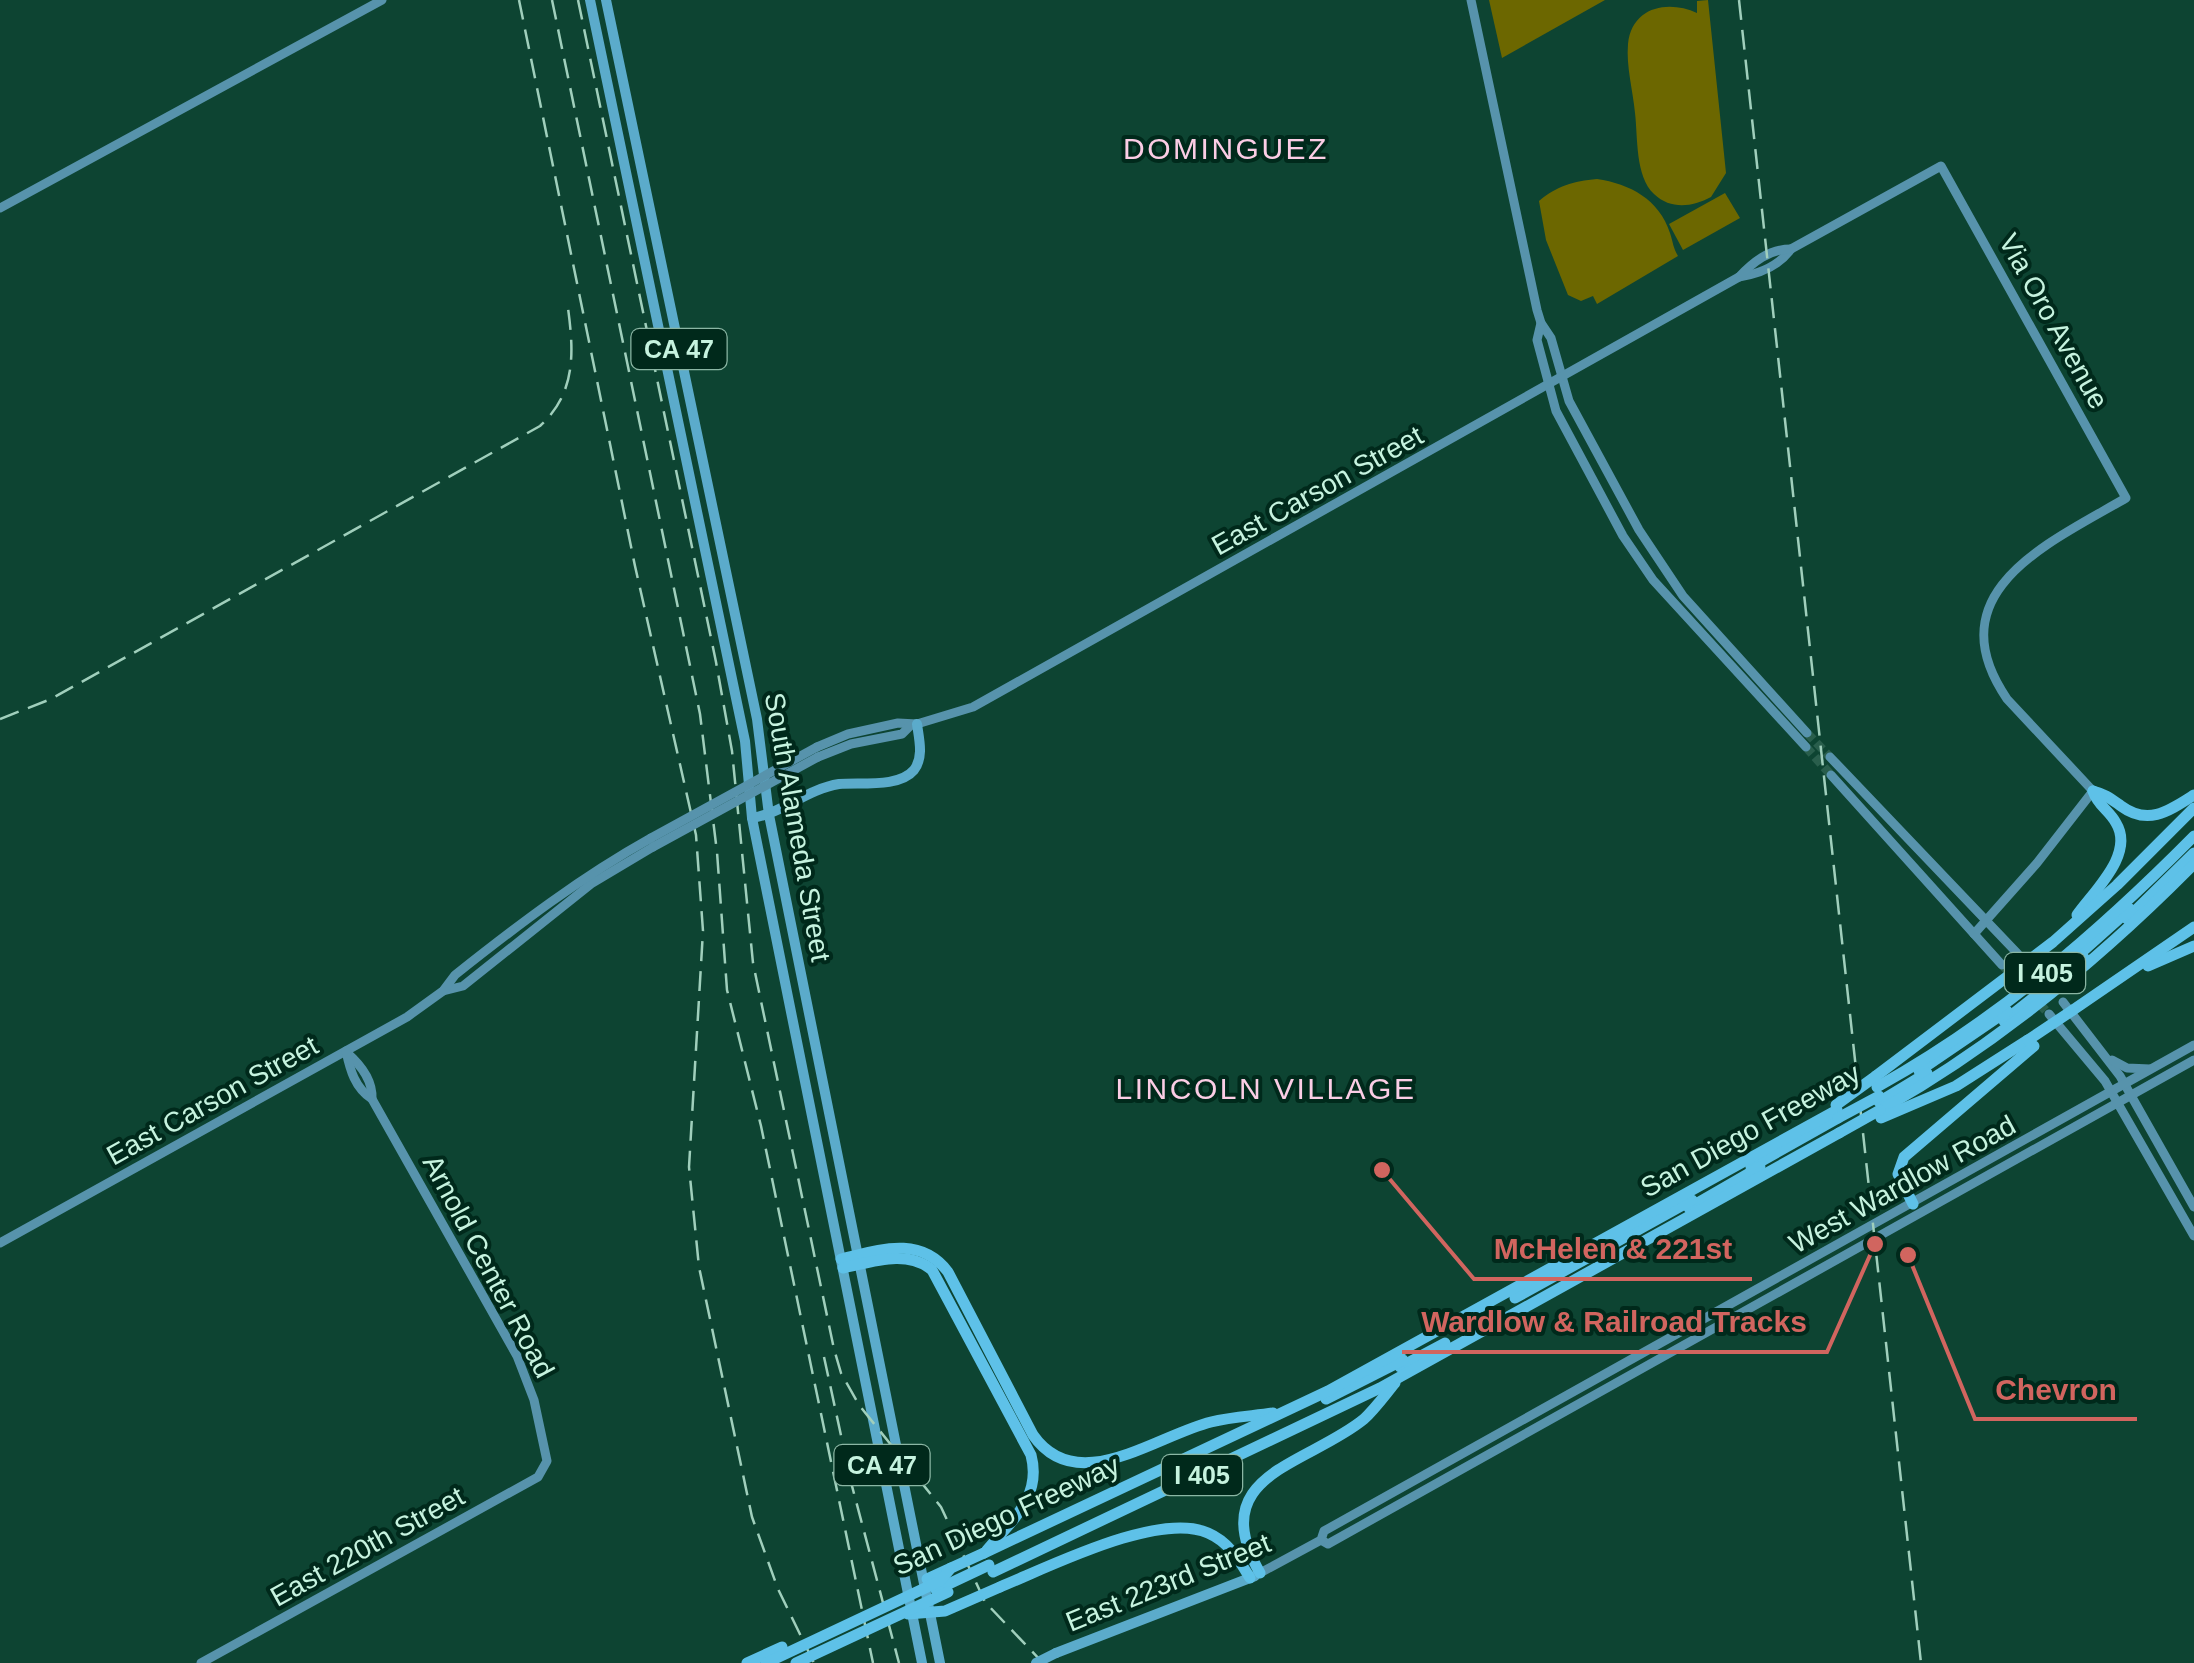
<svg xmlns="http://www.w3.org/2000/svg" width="2194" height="1663" font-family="Arial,sans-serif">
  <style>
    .green { fill: #6c6700 }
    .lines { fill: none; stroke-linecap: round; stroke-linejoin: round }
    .secondary-tunnel { stroke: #295e4c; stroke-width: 9; stroke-dasharray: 9 4.5; stroke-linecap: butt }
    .secondary { stroke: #5793ac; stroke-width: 9 }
    .primary { stroke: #5babcb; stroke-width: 10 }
    .highway { stroke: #5ec1e8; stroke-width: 11 }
    .rail { stroke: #a0cfbc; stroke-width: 2.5; stroke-dasharray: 20 10; stroke-linecap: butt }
    .secondary-bridge { stroke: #5793ac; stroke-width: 9 }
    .primary-bridge { stroke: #5babcb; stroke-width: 10 }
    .highway-bridge { stroke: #5ec1e8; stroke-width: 11 }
    .labels { text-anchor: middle; stroke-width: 8; stroke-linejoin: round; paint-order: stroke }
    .shield { fill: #00291b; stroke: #8bb6a4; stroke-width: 2.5 }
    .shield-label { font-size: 25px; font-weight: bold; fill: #c6f3df }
    .street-label { font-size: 28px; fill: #c6f3df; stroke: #00291b }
    .neighbourhood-label { font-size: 30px; letter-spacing: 2.5px; fill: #fbcde5; stroke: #00291b }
    .leader { fill: none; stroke: #d1655f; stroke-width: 4 }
    .callout-dot { fill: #d1655f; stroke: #00291b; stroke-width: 4 }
    .callout-label { font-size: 30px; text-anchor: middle; font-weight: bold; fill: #d1655f; stroke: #00291b; stroke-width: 8; stroke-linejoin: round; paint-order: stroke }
  </style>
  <rect width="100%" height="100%" fill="#0d4432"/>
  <g class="green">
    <polygon points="1489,0 1605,0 1502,58"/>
    <path d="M1708 0 1726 173 1711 197C1692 207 1671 210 1654 194 1635 176 1638 138 1635 113 1633 91 1626 66 1628 44 1632 6 1669 0 1697 13V1Z"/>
    <path d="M1597 179C1630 184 1659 199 1670 233 1673 242 1673 248 1678 256L1597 304 1593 296 1581 301 1568 295 1546 240 1539 201C1557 186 1573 181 1597 179Z"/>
    <polygon points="1725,193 1740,218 1683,250 1669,224"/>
  </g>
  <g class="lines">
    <g class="secondary-tunnel">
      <polyline points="1807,733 1830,757"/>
      <polyline points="1806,747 1831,775"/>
      <polyline points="2002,965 2049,1014"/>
    </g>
    <g class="secondary">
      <polyline points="1471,0 1537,310 1541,323 1551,338 1569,401 1639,530 1683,596 1807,733"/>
      <polyline points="0,208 382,0"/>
      <path d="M1739 277C1759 274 1779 266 1791 249L1941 166 2126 498C2049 543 1934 592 2007 699L2093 791 2037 863 1974 934"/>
      <polyline points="1541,323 1537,340 1556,411 1623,536 1653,580 1806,747"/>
      <path d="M817 747 848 734 898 723 917 724 973 707 1739 277C1753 262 1769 249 1791 249"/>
      <polyline points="818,757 851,744 902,734 910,726"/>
      <polyline points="1830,757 2018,954"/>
      <polyline points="1831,775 2002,965"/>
      <polyline points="443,991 463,986 591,884 653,847"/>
      <polyline points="2063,1002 2120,1076 2194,1207"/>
      <polyline points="2049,1014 2105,1081 2194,1236"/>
      <path d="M346 1052C360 1064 373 1079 372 1099"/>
      <polyline points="2112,1060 2127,1068 2150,1069"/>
      <path d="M0 1243 407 1017 443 991 455 975C518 925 581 877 651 838"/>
      <polyline points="1321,1540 1328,1544 2194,1060"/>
      <polyline points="1260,1573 1321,1540 1324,1531 2194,1045"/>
      <path d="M201 1663 538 1477 547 1461 534 1400 517 1356 372 1099C355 1088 350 1070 346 1051"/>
    </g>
    <g class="primary">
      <polyline points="590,0 745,741 752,818 922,1663"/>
      <polyline points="606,0 757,719 769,815 940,1663"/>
      <path d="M752 818C783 813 807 789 839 784 860 782 899 788 914 770 924 757 919 739 917 724"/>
      <polyline points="1056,1653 1255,1576"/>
    </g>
    <g class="highway">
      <path d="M2093 791C2105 794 2111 799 2121 806 2148 826 2169 811 2194 795"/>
      <path d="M2077 915C2094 891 2135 854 2116 823 2109 810 2098 806 2093 791"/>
      <polyline points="2127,919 2194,853"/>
      <polyline points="2073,960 2130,909"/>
      <polyline points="2148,966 2194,946"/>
      <polyline points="2073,1010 2194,927"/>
      <polyline points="2004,1021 2084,958"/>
      <polyline points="1919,1071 2007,1011"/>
      <polyline points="1876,1076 2053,942 2117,885 2194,808"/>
      <path d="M1877 1087C1996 1021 2099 932 2194 836"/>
      <polyline points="1879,1102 1927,1073"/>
      <path d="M1884 1108C2000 1042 2100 959 2194 864"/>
      <polyline points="1881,1118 1956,1086 2028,1040"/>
      <polyline points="1751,1167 1838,1118"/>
      <polyline points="1913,1204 1898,1174 1904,1157 2034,1046"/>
      <polyline points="1689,1208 1760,1167"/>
      <path d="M841 1259C879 1250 920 1235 948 1272L1033 1435C1077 1498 1155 1436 1211 1422 1231 1417 1253 1416 1273 1413"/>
      <path d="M843 1268C872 1262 907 1249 932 1270L1031 1455C1042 1497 1012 1520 987 1550"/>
      <polyline points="1515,1298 1692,1200"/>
      <polyline points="1400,1367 1445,1343"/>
      <polyline points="1326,1399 1403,1360"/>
      <polyline points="984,1553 1328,1391 1837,1110"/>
      <polyline points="993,1572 1380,1388 1839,1133"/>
      <path d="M1260 1573C1203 1474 1308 1465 1364 1419 1375 1409 1385 1395 1395 1383"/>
      <polyline points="927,1579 951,1568"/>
      <path d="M1000 1587C1049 1567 1159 1511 1208 1533 1229 1542 1239 1560 1250 1578"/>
    </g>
    <g class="rail">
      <polyline points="519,0 635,566 696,835 703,931 689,1167 699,1267 752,1517 778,1589 814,1663"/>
      <polyline points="552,0 700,714 717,852 727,990 761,1126 873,1663"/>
      <polyline points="578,0 716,662 732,751 753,963 834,1349 841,1373 859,1405 941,1507 985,1602 1043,1663"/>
      <polyline points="1739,0 1921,1663"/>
      <path d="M0 719 51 699 540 426C576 393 574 353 568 308"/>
      <polyline points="824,1357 852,1486 899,1663"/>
    </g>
    <g class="secondary-bridge">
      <polyline points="651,838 817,747"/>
      <polyline points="653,847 818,757"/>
    </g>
    <polyline class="primary-bridge" points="1036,1663 1056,1653"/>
    <g class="highway-bridge">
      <polyline points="2028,1040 2073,1010"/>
      <polyline points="1836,1105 1876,1076"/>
      <polyline points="1838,1118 1879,1096"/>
      <polyline points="1839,1133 1880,1110"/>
      <polyline points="936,1590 989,1565"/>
      <polyline points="908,1614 945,1611 1000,1587"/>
      <polyline points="747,1663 782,1647"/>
      <polyline points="766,1663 940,1581 951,1568 984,1553"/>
      <polyline points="796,1663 948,1592"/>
    </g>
  </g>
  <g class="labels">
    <g class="shield">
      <rect x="631.5" y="329" width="95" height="40" rx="8"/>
      <rect x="2005" y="953" width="80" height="40" rx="8"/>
      <rect x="834.5" y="1445" width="95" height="40" rx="8"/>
      <rect x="1162" y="1455" width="80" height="40" rx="8"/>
    </g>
    <g class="shield-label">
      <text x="679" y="358">CA 47</text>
      <text x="2045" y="982">I 405</text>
      <text x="882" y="1474">CA 47</text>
      <text x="1202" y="1484">I 405</text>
    </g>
    <g class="street-label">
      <text transform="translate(2054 321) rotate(61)" y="10">Via Oro Avenue</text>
      <text transform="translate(1317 490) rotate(-29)" y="10">East Carson Street</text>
      <text transform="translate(798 827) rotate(80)" y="10">South Alameda Street</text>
      <text transform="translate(212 1100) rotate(-29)" y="10">East Carson Street</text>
      <text transform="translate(1750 1130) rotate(-29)" y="10">San Diego Freeway</text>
      <text transform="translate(1902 1184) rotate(-29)" y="10">West Wardlow Road</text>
      <text transform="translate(489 1266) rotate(62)" y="10">Arnold Center Road</text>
      <text transform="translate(1006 1515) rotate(-25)" y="10">San Diego Freeway</text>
      <text transform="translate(367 1546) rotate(-29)" y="10">East 220th Street</text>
      <text transform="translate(1168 1582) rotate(-22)" y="10">East 223rd Street</text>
    </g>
    <g class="neighbourhood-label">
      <text x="1226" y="159">DOMINGUEZ</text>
      <text x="1266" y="1099">LINCOLN VILLAGE</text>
    </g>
  </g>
  <path class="leader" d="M1382 1170L1474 1279H1752M1875 1244L1827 1352H1402M1908 1255L1975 1419H2137"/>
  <g class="callout-dot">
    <circle cx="1382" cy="1170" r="10"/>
    <circle cx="1875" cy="1244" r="10"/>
    <circle cx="1908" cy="1255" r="10"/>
  </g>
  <g class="callout-label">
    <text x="1613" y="1259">McHelen &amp; 221st</text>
    <text x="1614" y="1332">Wardlow &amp; Railroad Tracks</text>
    <text x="2056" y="1400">Chevron</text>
  </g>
</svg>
